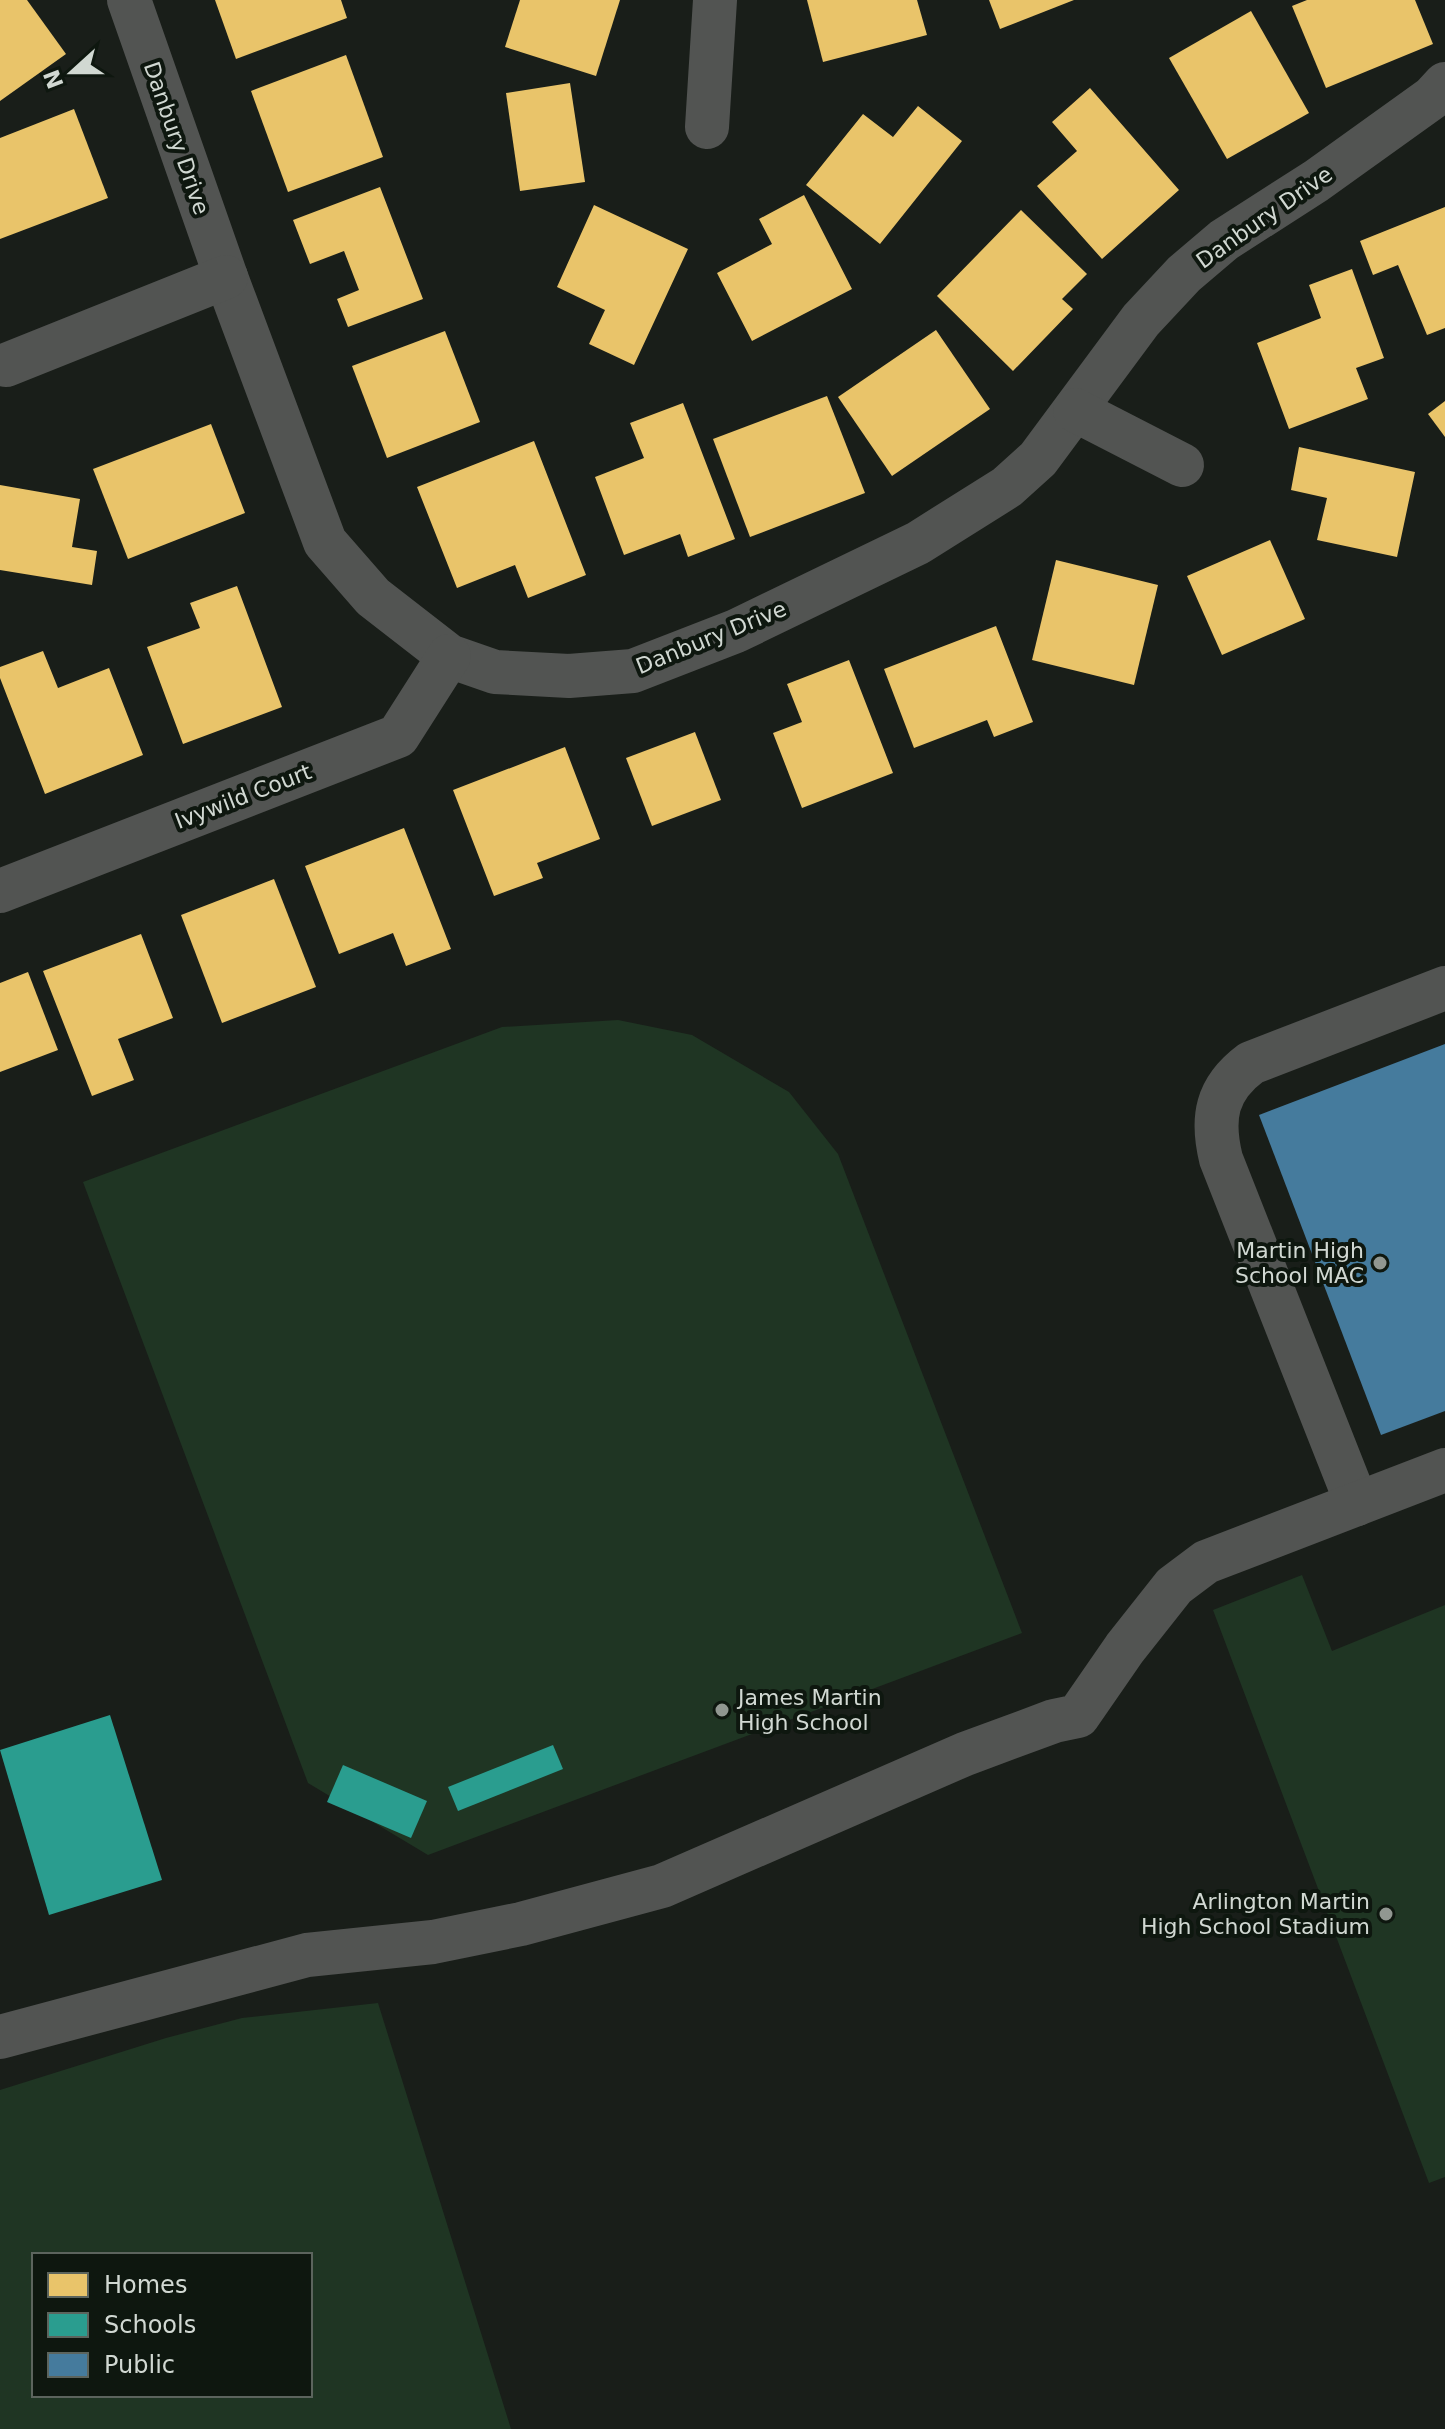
<svg xmlns="http://www.w3.org/2000/svg" width="1445" height="2429" font-family="'DejaVu Sans',sans-serif">
  <style>
    .green { fill: #1f3523; fill-rule: evenodd }
    .homes { fill: #e9c46a }
    .schools { fill: #2a9d8f }
    .public { fill: #457b9d }
    .lines { fill: none; stroke-linecap: round; stroke-linejoin: round }
    .minor { stroke: #525452; stroke-width: 44 }
    .poi-dot { fill: #919791; stroke: #0e170f; stroke-width: 3 }
    .labels { text-anchor: middle; stroke-width: 8; stroke-linejoin: round; paint-order: stroke }
    .street-label { font-size: 22px; fill: #d1d8d2; stroke: #0e170f }
    .poi-label { font-size: 22px; fill: #d1d8d2; stroke: #0e170f; text-anchor: end }
  </style>
  <rect width="100%" height="100%" fill="#191e19"/>
  <g class="green">
    <polygon points="618,1020 692,1035 789,1092 838,1154 1022,1633 428,1855 308,1783 83,1182 502,1027"/>
    <polygon points="1302,1575 1332,1651 1445,1605 1445,2177 1429,2183 1213,1610"/>
    <path d="M378 2003 511 2429H0V2090L166 2038 242 2018ZM34 2255H310V2395H34Z"/>
  </g>
  <g class="homes">
    <polygon points="0,0 27,0 66,54 0,101"/>
    <polygon points="215,0 341,0 347,18 236,59"/>
    <polygon points="520,0 620,0 596,76 505,47"/>
    <polygon points="807,0 917,0 927,35 823,62"/>
    <polygon points="989,0 1074,0 1000,29"/>
    <polygon points="1307,0 1415,0 1433,44 1326,88 1292,6"/>
    <polygon points="1251,11 1309,113 1227,159 1169,58"/>
    <polygon points="346,55 383,157 288,192 251,91"/>
    <polygon points="570,83 585,182 520,191 506,93"/>
    <polygon points="1090,88 1179,190 1102,259 1037,186 1077,151 1052,122"/>
    <polygon points="918,106 962,141 880,244 806,185 863,114 893,137"/>
    <polygon points="74,109 108,198 0,239 0,138"/>
    <polygon points="380,187 423,299 348,327 337,299 359,290 344,251 310,264 293,220"/>
    <polygon points="804,195 852,289 752,341 717,273 772,244 759,219"/>
    <polygon points="594,205 688,249 634,365 589,344 605,310 557,287"/>
    <polygon points="1445,207 1445,328 1427,335 1398,265 1373,275 1360,241"/>
    <polygon points="1021,210 1087,274 1062,299 1073,309 1013,371 937,296"/>
    <polygon points="1352,269 1384,358 1356,368 1368,399 1289,429 1257,343 1321,318 1309,285"/>
    <polygon points="936,330 990,409 892,476 838,397"/>
    <polygon points="445,331 480,422 387,458 352,366"/>
    <polygon points="827,396 865,493 750,537 713,439"/>
    <polygon points="1445,401 1445,437 1428,414"/>
    <polygon points="683,403 735,539 688,557 680,534 624,555 595,477 644,458 630,423"/>
    <polygon points="211,424 245,513 128,559 93,469"/>
    <polygon points="534,441 586,575 528,598 515,565 457,588 417,487"/>
    <polygon points="1299,447 1415,472 1397,557 1317,540 1327,498 1291,490"/>
    <polygon points="0,485 80,499 72,547 97,551 92,585 0,570"/>
    <polygon points="1270,540 1305,619 1222,655 1187,576"/>
    <polygon points="1056,560 1158,585 1134,685 1032,660"/>
    <polygon points="237,586 282,707 183,744 147,647 200,628 190,603"/>
    <polygon points="996,626 1033,722 994,737 987,720 914,748 884,669"/>
    <polygon points="43,651 58,688 109,668 143,755 45,794 0,678 0,667"/>
    <polygon points="849,660 893,773 802,808 773,733 802,722 787,684"/>
    <polygon points="695,732 721,800 652,826 626,758"/>
    <polygon points="565,747 600,839 537,863 543,878 494,896 453,790"/>
    <polygon points="404,828 451,949 406,966 393,933 339,954 305,866"/>
    <polygon points="274,879 316,987 222,1023 181,915"/>
    <polygon points="141,934 173,1018 118,1039 134,1080 92,1096 43,971"/>
    <polygon points="28,972 58,1050 0,1072 0,983"/>
  </g>
  <g class="schools">
    <polygon points="110,1715 162,1880 49,1915 0,1750"/>
    <polygon points="553,1745 563,1769 458,1811 448,1787"/>
    <polygon points="343,1765 427,1801 411,1838 327,1802"/>
  </g>
  <polygon class="public" points="1445,1044 1445,1411 1381,1435 1259,1115"/>
  <g class="lines">
    <g class="minor">
      <polyline points="129,0 226,277 325,542 373,597 449,656 495,672 569,676 633,671 736,631 918,543 1007,487 1038,459 1141,320 1184,274 1224,240 1316,181 1433,97 1445,84"/>
      <polyline points="707,127 715,0"/>
      <polyline points="6,365 226,277"/>
      <polyline points="1075,410 1182,465"/>
      <polyline points="0,891 398,736 449,656"/>
      <path d="M1357 1504 1221 1159C1211 1118 1216 1089 1251 1063L1445 988"/>
      <polyline points="0,2037 307,1955 433,1942 521,1924 662,1886 965,1754 1054,1721 1078,1716 1125,1648 1174,1586 1206,1562 1445,1470"/>
    </g>
  </g>
  <g class="poi-dot">
    <circle cx="1380" cy="1263" r="8"/>
    <circle cx="722" cy="1710" r="8"/>
    <circle cx="1386" cy="1914" r="8"/>
  </g>
  <g class="labels">
    <g class="street-label">
      <text transform="translate(177 138) rotate(71)" y="8">Danbury Drive</text>
      <text transform="translate(1264 217) rotate(-35)" y="8">Danbury Drive</text>
      <text transform="translate(711 637) rotate(-22)" y="8">Danbury Drive</text>
      <text transform="translate(243 796) rotate(-21)" y="8">Ivywild Court</text>
    </g>
    <g class="poi-label">
      <text x="1364" y="1258">Martin High<tspan x="1364" dy="25">School MAC</tspan></text>
      <text x="738" y="1705" text-anchor="start">James Martin<tspan x="738" dy="25">High School</tspan></text>
      <text x="1370" y="1909">Arlington Martin<tspan x="1370" dy="25">High School Stadium</tspan></text>
    </g>
  </g>
  <rect x="32" y="2253" width="280" height="144" fill="#0e170f" stroke="#5c645d" stroke-width="2"/>
  <rect x="48" y="2273" width="40" height="24" fill="#e9c46a" stroke="#5c645d" stroke-width="2"/>
  <text x="104" y="2293" font-size="24" fill="#d1d8d2">Homes</text>
  <rect x="48" y="2313" width="40" height="24" fill="#2a9d8f" stroke="#5c645d" stroke-width="2"/>
  <text x="104" y="2333" font-size="24" fill="#d1d8d2">Schools</text>
  <rect x="48" y="2353" width="40" height="24" fill="#457b9d" stroke="#5c645d" stroke-width="2"/>
  <text x="104" y="2373" font-size="24" fill="#d1d8d2">Public</text>
  <g transform="translate(72 72) rotate(249)" stroke="#0e170f" stroke-width="6" paint-order="stroke">
  <path d="M0-6L14 30L0 20L-14 30Z" fill="#d1d8d2"/>
  <text y="-12" font-size="22" font-weight="bold" text-anchor="middle" fill="#d1d8d2">N</text>
  </g>
</svg>
